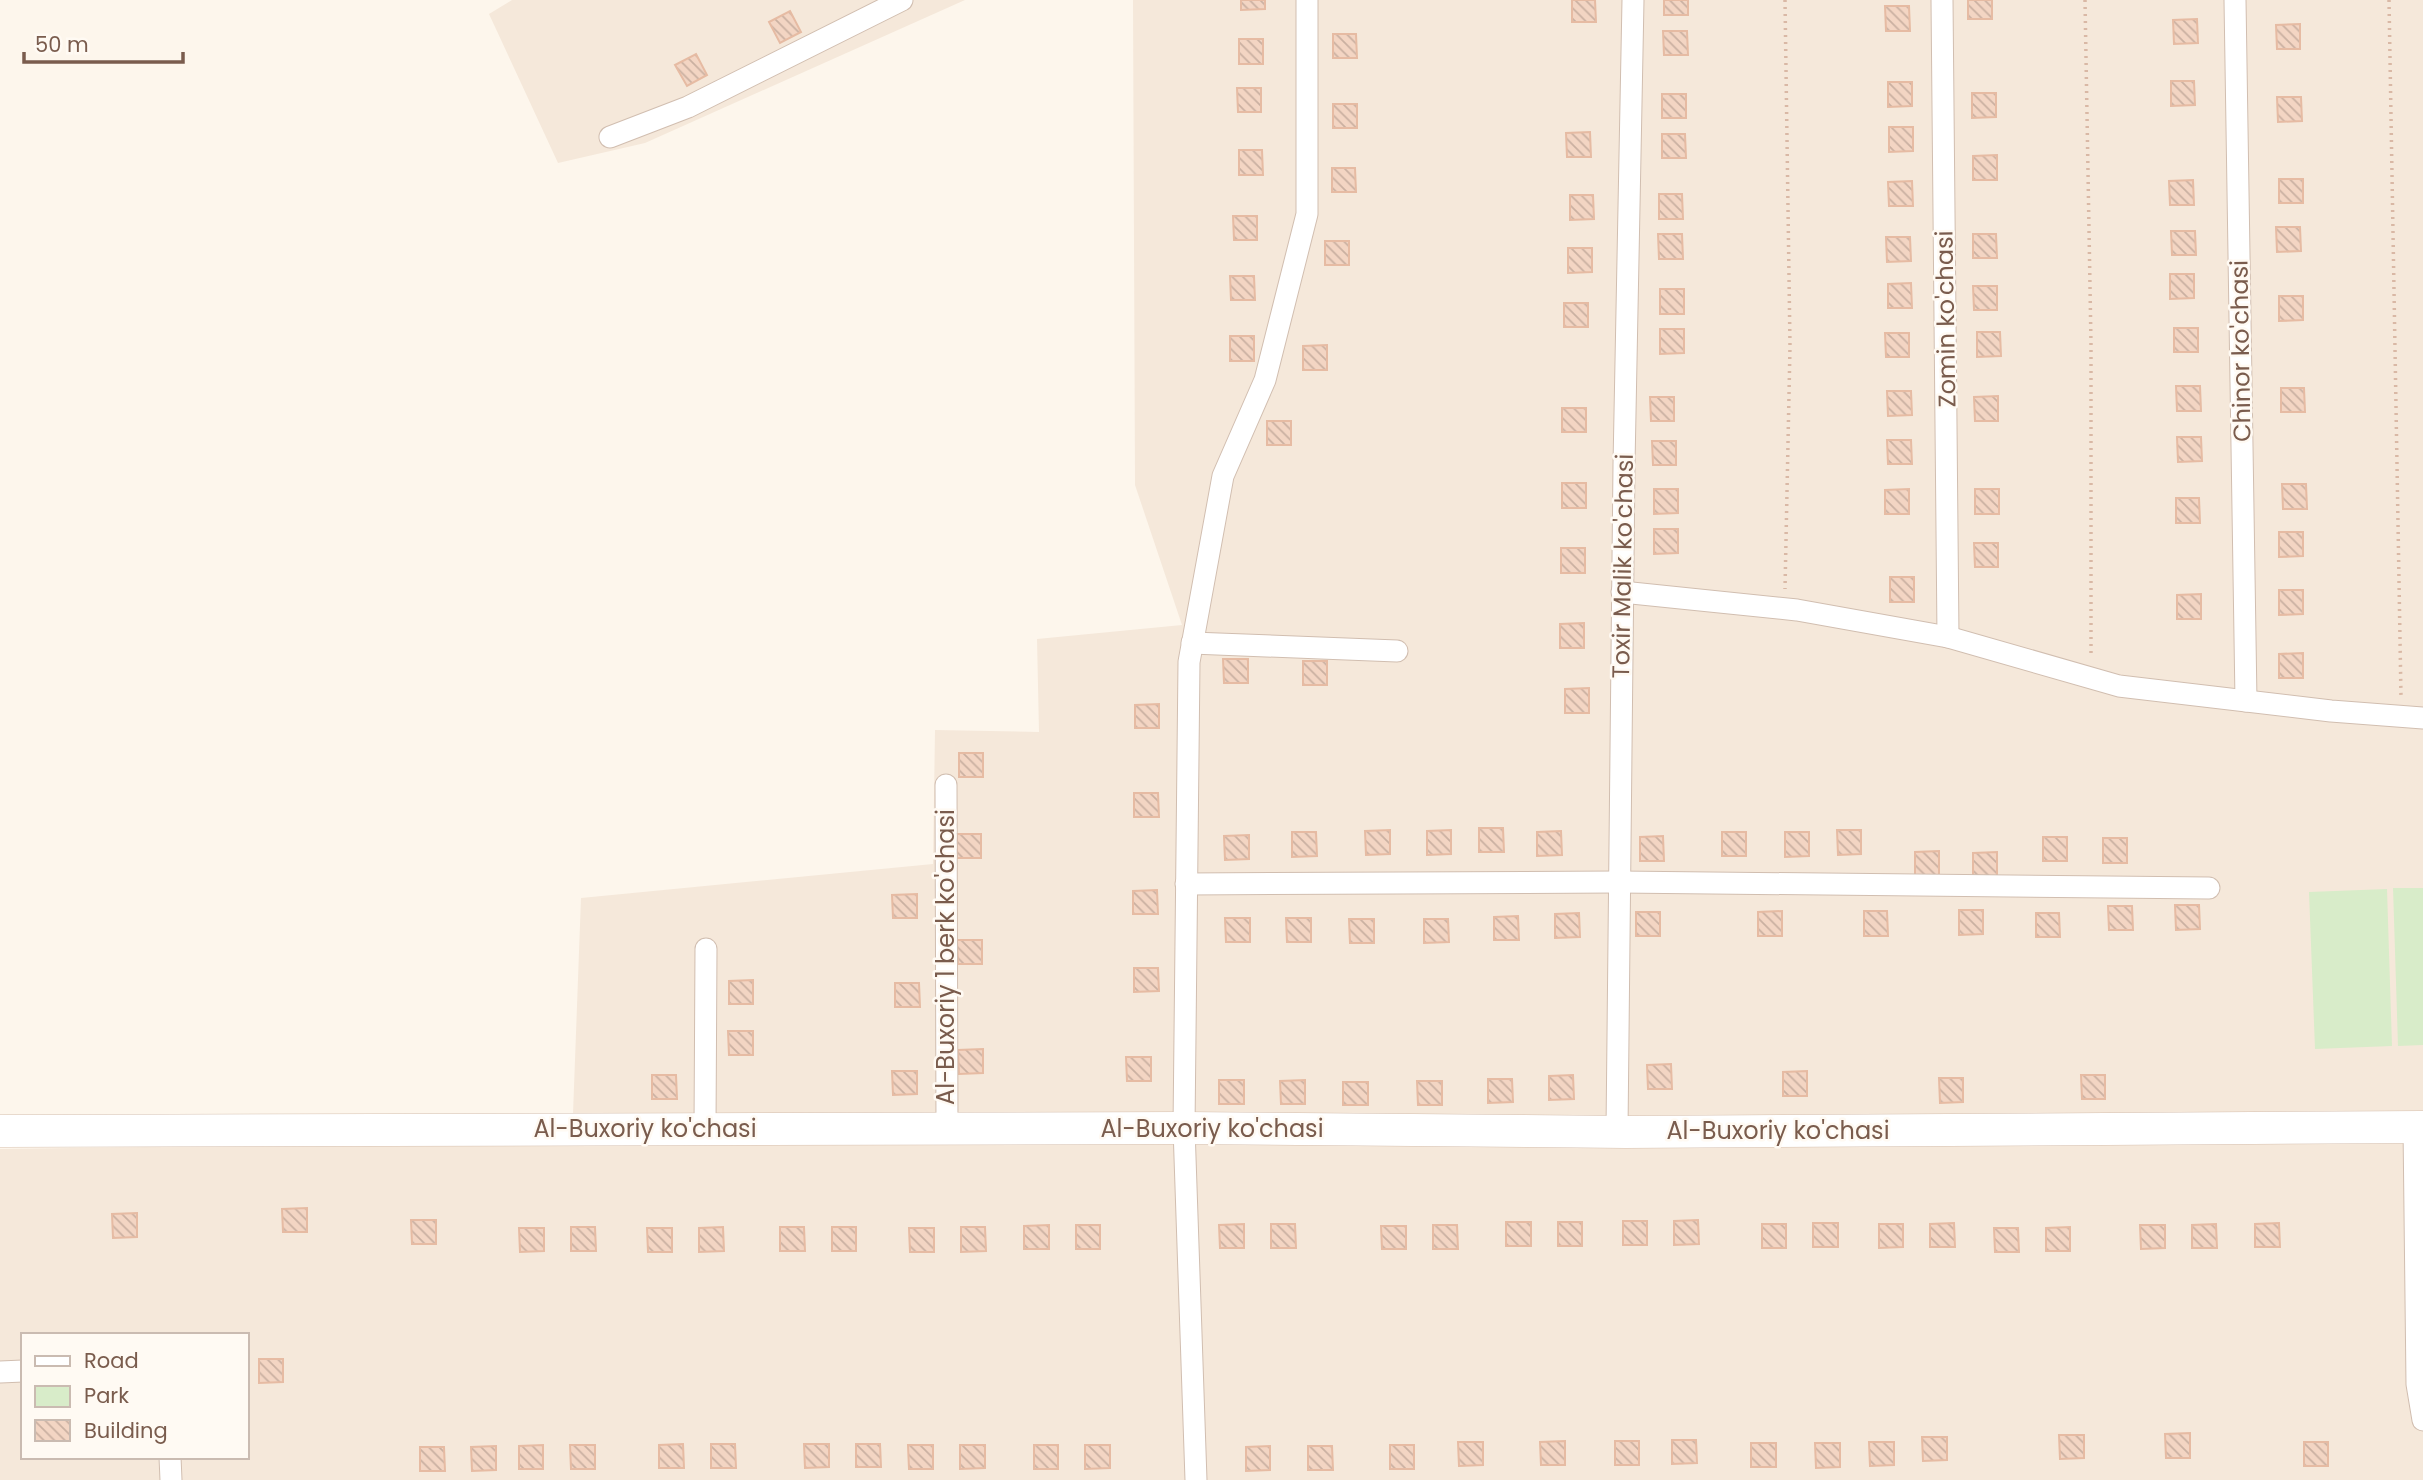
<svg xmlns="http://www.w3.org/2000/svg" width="2423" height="1480" font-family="Poppins,sans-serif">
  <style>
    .residential { fill: #f5e8da; fill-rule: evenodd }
    .green { fill: #d8ecc9 }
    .building { fill: url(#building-back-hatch); stroke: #e6bba3; stroke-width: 2 }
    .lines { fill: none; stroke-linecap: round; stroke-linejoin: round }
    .street-casing { stroke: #d1beb0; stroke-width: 23 }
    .secondary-casing { stroke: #d6c0b0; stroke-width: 33 }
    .path { stroke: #d9b8a5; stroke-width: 3.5; stroke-dasharray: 2 5; stroke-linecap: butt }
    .street { stroke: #fff; stroke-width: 21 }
    .secondary { stroke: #fff; stroke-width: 32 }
    .labels { text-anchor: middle; stroke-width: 5; stroke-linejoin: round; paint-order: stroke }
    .street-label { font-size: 24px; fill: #7a5c4d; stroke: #fffaf3 }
  </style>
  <defs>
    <pattern id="building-back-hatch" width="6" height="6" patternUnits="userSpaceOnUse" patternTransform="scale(1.75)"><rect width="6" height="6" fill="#f3d5c3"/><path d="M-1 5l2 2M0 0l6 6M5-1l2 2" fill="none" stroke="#cab0a1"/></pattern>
  </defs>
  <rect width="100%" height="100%" fill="#fdf6ec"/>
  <g class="residential">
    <polygon points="512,0 965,0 645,143 558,163 489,14"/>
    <path d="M1133 0H2423V1480H0V1149L572 1141 581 898 933 864 935 730 1039 732 1037 639 1182 625 1135 485ZM23 1335H247V1457H23Z"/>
  </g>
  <g class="green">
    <polygon points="2393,888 2423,888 2423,1045 2398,1046"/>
    <polygon points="2387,889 2392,1046 2315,1049 2309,892"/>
  </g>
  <g class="building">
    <polygon points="1241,0 1265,0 1265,9 1241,10"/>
    <polygon points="1572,0 1595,0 1596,22 1572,22"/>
    <rect x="1664" y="0" width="24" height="15"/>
    <rect x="1968" y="0" width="24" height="19"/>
    <polygon points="1885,6 1909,6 1910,31 1886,31"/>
    <polygon points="790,11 801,32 780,43 769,22"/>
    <polygon points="2197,19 2198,43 2174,44 2173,20"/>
    <polygon points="2300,24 2300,49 2277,49 2276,25"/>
    <polygon points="1663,31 1687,31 1688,55 1664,55"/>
    <polygon points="1333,34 1356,34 1357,58 1333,58"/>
    <rect x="1239" y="39" width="24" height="25"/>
    <polygon points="696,54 707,75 687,86 675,65"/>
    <polygon points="2171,81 2194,81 2195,105 2171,106"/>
    <polygon points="1888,82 1912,82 1912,106 1888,107"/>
    <polygon points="1237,88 1261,88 1261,112 1238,112"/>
    <polygon points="1972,93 1996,93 1996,117 1972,118"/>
    <rect x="1662" y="94" width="24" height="24"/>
    <polygon points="2277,97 2301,97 2302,121 2278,122"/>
    <rect x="1333" y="104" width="24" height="24"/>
    <polygon points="1889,127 1913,127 1913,151 1889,152"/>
    <polygon points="1590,132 1591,157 1567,157 1566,133"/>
    <polygon points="1662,134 1685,134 1686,158 1662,158"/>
    <polygon points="1239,150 1262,150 1263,175 1239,175"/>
    <polygon points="1997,155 1997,180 1973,180 1973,156"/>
    <polygon points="1332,168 1355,168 1356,192 1332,192"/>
    <rect x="2279" y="179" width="24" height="24"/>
    <polygon points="2193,180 2194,205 2170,205 2169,181"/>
    <polygon points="1912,181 1913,206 1889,206 1888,182"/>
    <polygon points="1659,194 1682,194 1683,219 1659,219"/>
    <polygon points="1570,195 1593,195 1594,219 1570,220"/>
    <polygon points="1233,216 1257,216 1257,240 1234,240"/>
    <polygon points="2276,227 2300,227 2301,251 2277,252"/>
    <polygon points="2171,231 2195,231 2196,255 2172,255"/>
    <polygon points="1658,234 1682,234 1683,259 1659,259"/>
    <polygon points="1973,234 1996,234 1997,258 1973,258"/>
    <polygon points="1886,237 1910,237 1911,261 1887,262"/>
    <rect x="1325" y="241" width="24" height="24"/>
    <polygon points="1568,248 1592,248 1592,272 1568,273"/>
    <polygon points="2170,274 2194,274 2194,298 2170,299"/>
    <polygon points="1230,276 1254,276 1255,300 1231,300"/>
    <polygon points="1911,283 1912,308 1888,308 1888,284"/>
    <polygon points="1973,286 1997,286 1997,310 1974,310"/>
    <rect x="1660" y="289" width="24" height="25"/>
    <polygon points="2279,296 2303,296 2303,320 2279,321"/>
    <rect x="1564" y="303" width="24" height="24"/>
    <rect x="2174" y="328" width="24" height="24"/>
    <polygon points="1660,329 1684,329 1684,353 1660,354"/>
    <polygon points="1977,332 2000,332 2001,356 1977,357"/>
    <polygon points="1885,333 1909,333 1909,357 1886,357"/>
    <rect x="1230" y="336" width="24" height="25"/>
    <polygon points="1327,345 1327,370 1303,370 1303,346"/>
    <polygon points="2176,386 2200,386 2201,411 2177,411"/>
    <polygon points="2281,388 2304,388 2305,412 2281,412"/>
    <polygon points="1887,391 1911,391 1912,415 1888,416"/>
    <polygon points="1998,396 1998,421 1975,421 1974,397"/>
    <polygon points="1650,397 1674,397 1674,421 1651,421"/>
    <rect x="1562" y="408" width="24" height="24"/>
    <rect x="1267" y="421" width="24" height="24"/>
    <polygon points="2177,437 2201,437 2202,461 2178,462"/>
    <polygon points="1887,440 1911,440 1912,464 1888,464"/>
    <polygon points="1652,441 1676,441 1676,465 1653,465"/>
    <rect x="1562" y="483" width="24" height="25"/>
    <polygon points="2282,484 2306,484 2307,509 2283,509"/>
    <polygon points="1654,489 1678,489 1678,513 1654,514"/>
    <polygon points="1909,489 1909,514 1885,514 1885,490"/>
    <rect x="1975" y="489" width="24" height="25"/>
    <polygon points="2176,498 2199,498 2200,523 2176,523"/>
    <polygon points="1654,529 1678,529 1678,553 1654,554"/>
    <polygon points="2279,532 2303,532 2303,556 2279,557"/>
    <polygon points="1974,543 1998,543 1998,567 1975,567"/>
    <rect x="1561" y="548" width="24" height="25"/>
    <rect x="1890" y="577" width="24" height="25"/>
    <polygon points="2279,590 2303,590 2303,614 2279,615"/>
    <polygon points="2201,594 2201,619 2177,619 2177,595"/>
    <polygon points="1584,623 1584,648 1560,648 1560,624"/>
    <polygon points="2303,653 2303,678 2279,678 2279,654"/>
    <polygon points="1223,659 1248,659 1248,683 1224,683"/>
    <rect x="1303" y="661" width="24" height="24"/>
    <polygon points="1589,688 1589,713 1565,713 1565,689"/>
    <polygon points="1159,704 1159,728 1135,728 1135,705"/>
    <rect x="959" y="753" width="24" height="24"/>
    <polygon points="1134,793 1158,793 1159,817 1134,817"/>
    <polygon points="1479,828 1503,828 1504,852 1479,852"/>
    <polygon points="1390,830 1390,854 1366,855 1365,831"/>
    <polygon points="1451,830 1451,854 1427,855 1427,831"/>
    <polygon points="1837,830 1861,830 1861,854 1838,855"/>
    <polygon points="1561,831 1562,855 1537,856 1537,832"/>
    <polygon points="1292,832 1316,832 1317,856 1292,857"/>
    <rect x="1722" y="832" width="24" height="24"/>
    <polygon points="1785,832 1809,832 1809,856 1785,857"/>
    <rect x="957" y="834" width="24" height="24"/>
    <polygon points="1249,835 1249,859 1225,860 1224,836"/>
    <polygon points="1663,836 1664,861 1640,861 1640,837"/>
    <rect x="2043" y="837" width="24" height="24"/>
    <rect x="2103" y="838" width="24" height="25"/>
    <polygon points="1939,851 1939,875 1915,876 1915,852"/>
    <polygon points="1997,852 1997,877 1973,877 1973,853"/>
    <polygon points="1157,890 1158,914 1133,914 1133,891"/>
    <polygon points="917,894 917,918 893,918 892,895"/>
    <polygon points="2175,905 2199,905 2200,929 2176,930"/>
    <polygon points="2108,906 2132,906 2133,930 2109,930"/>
    <polygon points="1959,910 1983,910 1983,934 1959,935"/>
    <polygon points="1782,911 1782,936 1758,936 1758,912"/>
    <polygon points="1864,911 1887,911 1888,936 1864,936"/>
    <rect x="1636" y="912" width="24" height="24"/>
    <polygon points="1579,913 1580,937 1555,938 1555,914"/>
    <polygon points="2036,913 2059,913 2060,937 2036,937"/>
    <polygon points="1518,916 1519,940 1494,940 1494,917"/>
    <polygon points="1225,918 1250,918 1250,942 1226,942"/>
    <polygon points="1286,918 1311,918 1311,942 1287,942"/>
    <polygon points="1349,919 1374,919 1374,943 1350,943"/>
    <polygon points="1424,919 1448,919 1449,942 1424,943"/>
    <polygon points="957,940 982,940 982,964 958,964"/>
    <polygon points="1134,968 1158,968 1159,991 1134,992"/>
    <polygon points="753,980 753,1004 729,1004 729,981"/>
    <polygon points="895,983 919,983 920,1007 895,1007"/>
    <polygon points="728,1031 753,1031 753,1055 729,1055"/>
    <polygon points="983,1049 983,1073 959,1074 958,1050"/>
    <polygon points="1126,1057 1151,1057 1151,1081 1127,1081"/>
    <polygon points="1671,1064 1672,1089 1648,1089 1647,1065"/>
    <polygon points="892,1071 917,1071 917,1094 893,1095"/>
    <polygon points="1807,1071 1807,1096 1783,1096 1783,1072"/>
    <polygon points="652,1075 676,1075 677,1099 652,1099"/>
    <polygon points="1573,1075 1574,1099 1549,1100 1549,1076"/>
    <polygon points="2081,1075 2105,1075 2105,1099 2082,1099"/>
    <polygon points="1939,1078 1963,1078 1963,1102 1940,1103"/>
    <polygon points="1488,1079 1512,1079 1513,1102 1488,1103"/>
    <rect x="1219" y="1080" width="25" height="24"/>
    <polygon points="1305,1080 1305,1104 1281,1104 1280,1081"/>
    <polygon points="1417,1081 1442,1081 1442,1105 1418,1105"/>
    <rect x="1343" y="1082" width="25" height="23"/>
    <polygon points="307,1208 307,1232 283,1232 282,1209"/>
    <polygon points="137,1213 137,1237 113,1238 112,1214"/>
    <polygon points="411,1220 436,1220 436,1244 412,1244"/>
    <polygon points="1698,1220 1699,1244 1674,1245 1674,1221"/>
    <rect x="1623" y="1221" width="24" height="24"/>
    <rect x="1506" y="1222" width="25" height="24"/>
    <rect x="1558" y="1222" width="24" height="24"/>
    <rect x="1813" y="1223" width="25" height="24"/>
    <polygon points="1954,1223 1955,1247 1930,1247 1930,1224"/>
    <polygon points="2279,1223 2280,1247 2255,1247 2255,1224"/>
    <polygon points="1244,1224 1244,1248 1220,1248 1219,1225"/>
    <polygon points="1271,1224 1295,1224 1296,1248 1271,1248"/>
    <rect x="1762" y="1224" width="24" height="24"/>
    <polygon points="1879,1224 1903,1224 1903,1247 1879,1248"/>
    <polygon points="2216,1224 2217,1248 2192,1248 2192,1225"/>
    <polygon points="1049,1225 1049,1249 1024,1249 1024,1226"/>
    <rect x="1076" y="1225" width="24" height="24"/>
    <polygon points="1433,1225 1457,1225 1458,1249 1433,1249"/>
    <polygon points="2140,1225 2165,1225 2165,1248 2141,1249"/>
    <polygon points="1381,1226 1406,1226 1406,1249 1382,1249"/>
    <polygon points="571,1227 595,1227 596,1251 571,1251"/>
    <polygon points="723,1227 724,1251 699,1252 699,1228"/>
    <polygon points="780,1227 804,1227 805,1251 780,1251"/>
    <rect x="832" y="1227" width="24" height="24"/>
    <polygon points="961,1227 985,1227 986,1251 961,1252"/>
    <polygon points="2070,1227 2070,1251 2046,1251 2046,1228"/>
    <polygon points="519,1228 544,1228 544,1251 520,1252"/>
    <polygon points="647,1228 672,1228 672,1252 648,1252"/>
    <polygon points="909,1228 934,1228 934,1252 910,1252"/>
    <polygon points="1994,1228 2018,1228 2019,1252 1995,1252"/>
    <polygon points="259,1359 283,1359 283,1382 259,1383"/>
    <polygon points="2190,1433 2190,1458 2166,1458 2165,1434"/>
    <polygon points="2059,1435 2084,1435 2084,1458 2060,1459"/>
    <polygon points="1922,1437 1947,1437 1947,1460 1923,1461"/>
    <polygon points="1672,1440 1696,1440 1697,1463 1672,1464"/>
    <polygon points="1565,1441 1565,1465 1541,1465 1540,1442"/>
    <rect x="1615" y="1441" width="24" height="24"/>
    <polygon points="1458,1442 1483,1442 1483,1465 1459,1466"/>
    <polygon points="1869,1442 1894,1442 1894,1465 1870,1466"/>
    <rect x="2304" y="1442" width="24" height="24"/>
    <rect x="1751" y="1443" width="25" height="24"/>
    <polygon points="1815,1443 1840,1443 1840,1467 1816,1468"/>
    <polygon points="683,1444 684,1468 659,1468 659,1445"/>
    <polygon points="711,1444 735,1444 736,1468 711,1468"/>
    <polygon points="804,1444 829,1444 829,1467 805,1468"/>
    <polygon points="856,1444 880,1444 881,1467 856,1467"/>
    <polygon points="543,1445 543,1469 519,1469 519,1446"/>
    <polygon points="570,1445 595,1445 595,1469 571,1469"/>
    <polygon points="908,1445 933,1445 933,1469 909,1469"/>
    <polygon points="960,1445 985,1445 985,1468 960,1469"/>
    <rect x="1034" y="1445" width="24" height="24"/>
    <polygon points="1085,1445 1110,1445 1110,1468 1085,1469"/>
    <rect x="1390" y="1445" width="24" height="24"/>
    <polygon points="496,1446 496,1470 472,1471 471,1447"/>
    <polygon points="1270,1446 1270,1470 1246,1471 1246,1447"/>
    <polygon points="1308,1446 1332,1446 1333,1470 1308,1470"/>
    <polygon points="420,1447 444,1447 445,1471 420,1471"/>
  </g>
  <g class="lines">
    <g class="street-casing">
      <g id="street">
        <polyline points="1942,0 1948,637"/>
        <polyline points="2235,0 2246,701"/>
        <polyline points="610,137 688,107 902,0"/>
        <polyline points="1622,592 1797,610 1948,637 2119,686 2331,711 2423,718"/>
        <polyline points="1192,643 1397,651"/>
        <polyline points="946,785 947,1129"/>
        <polyline points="1186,884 1619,882 2209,888"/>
        <polyline points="2414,1127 2417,1384 2423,1420"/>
        <polyline points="705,1129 706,949"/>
        <polyline points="1617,1131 1624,465 1633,0"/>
        <polyline points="0,1372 23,1371"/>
        <polyline points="170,1457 171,1480"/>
        <polyline points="1196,1480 1184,1128 1189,662 1223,476 1265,380 1307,214 1307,0"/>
      </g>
    </g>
    <g class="secondary-casing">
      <polyline id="secondary" points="0,1131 1184,1128 1626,1132 2423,1127"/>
    </g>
    <g class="path">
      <polyline points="1785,0 1790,346 1785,589"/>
      <polyline points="2085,0 2091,344 2091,656"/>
      <polyline points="2389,0 2401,697"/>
    </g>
    <use href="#street" class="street"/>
    <use href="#secondary" class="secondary"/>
  </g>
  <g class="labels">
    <g class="street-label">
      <text transform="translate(1946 319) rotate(-91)" y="8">Zomin ko'chasi</text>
      <text transform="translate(2241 351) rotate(-91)" y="8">Chinor ko'chasi</text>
      <text transform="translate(1623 566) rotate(-89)" y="8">Toxir Malik ko'chasi</text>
      <text transform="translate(946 957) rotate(-90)" y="8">Al-Buxoriy 1 berk ko'chasi</text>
      <text x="645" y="1137">Al-Buxoriy ko'chasi</text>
      <text x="1212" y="1137">Al-Buxoriy ko'chasi</text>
      <text x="1778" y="1139">Al-Buxoriy ko'chasi</text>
    </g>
  </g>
  <rect x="21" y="1333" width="228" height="126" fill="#fffaf3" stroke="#cabbb1" stroke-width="2"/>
  <rect x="35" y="1356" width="35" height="10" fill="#ffffff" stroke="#cabbb1" stroke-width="2"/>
  <text x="84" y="1368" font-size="21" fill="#7a5c4d">Road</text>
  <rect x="35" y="1386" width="35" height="21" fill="#d8ecc9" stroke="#cabbb1" stroke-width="2"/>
  <text x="84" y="1403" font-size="21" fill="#7a5c4d">Park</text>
  <rect x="35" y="1420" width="35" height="21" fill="url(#building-back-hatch)" stroke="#cabbb1" stroke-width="2"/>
  <text x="84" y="1438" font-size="21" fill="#7a5c4d">Building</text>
  <path d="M24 52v10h159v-10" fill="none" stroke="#7a5c4d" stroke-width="3.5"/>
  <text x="35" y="52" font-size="21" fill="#7a5c4d" stroke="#fffaf3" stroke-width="5" paint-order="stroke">50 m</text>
</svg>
